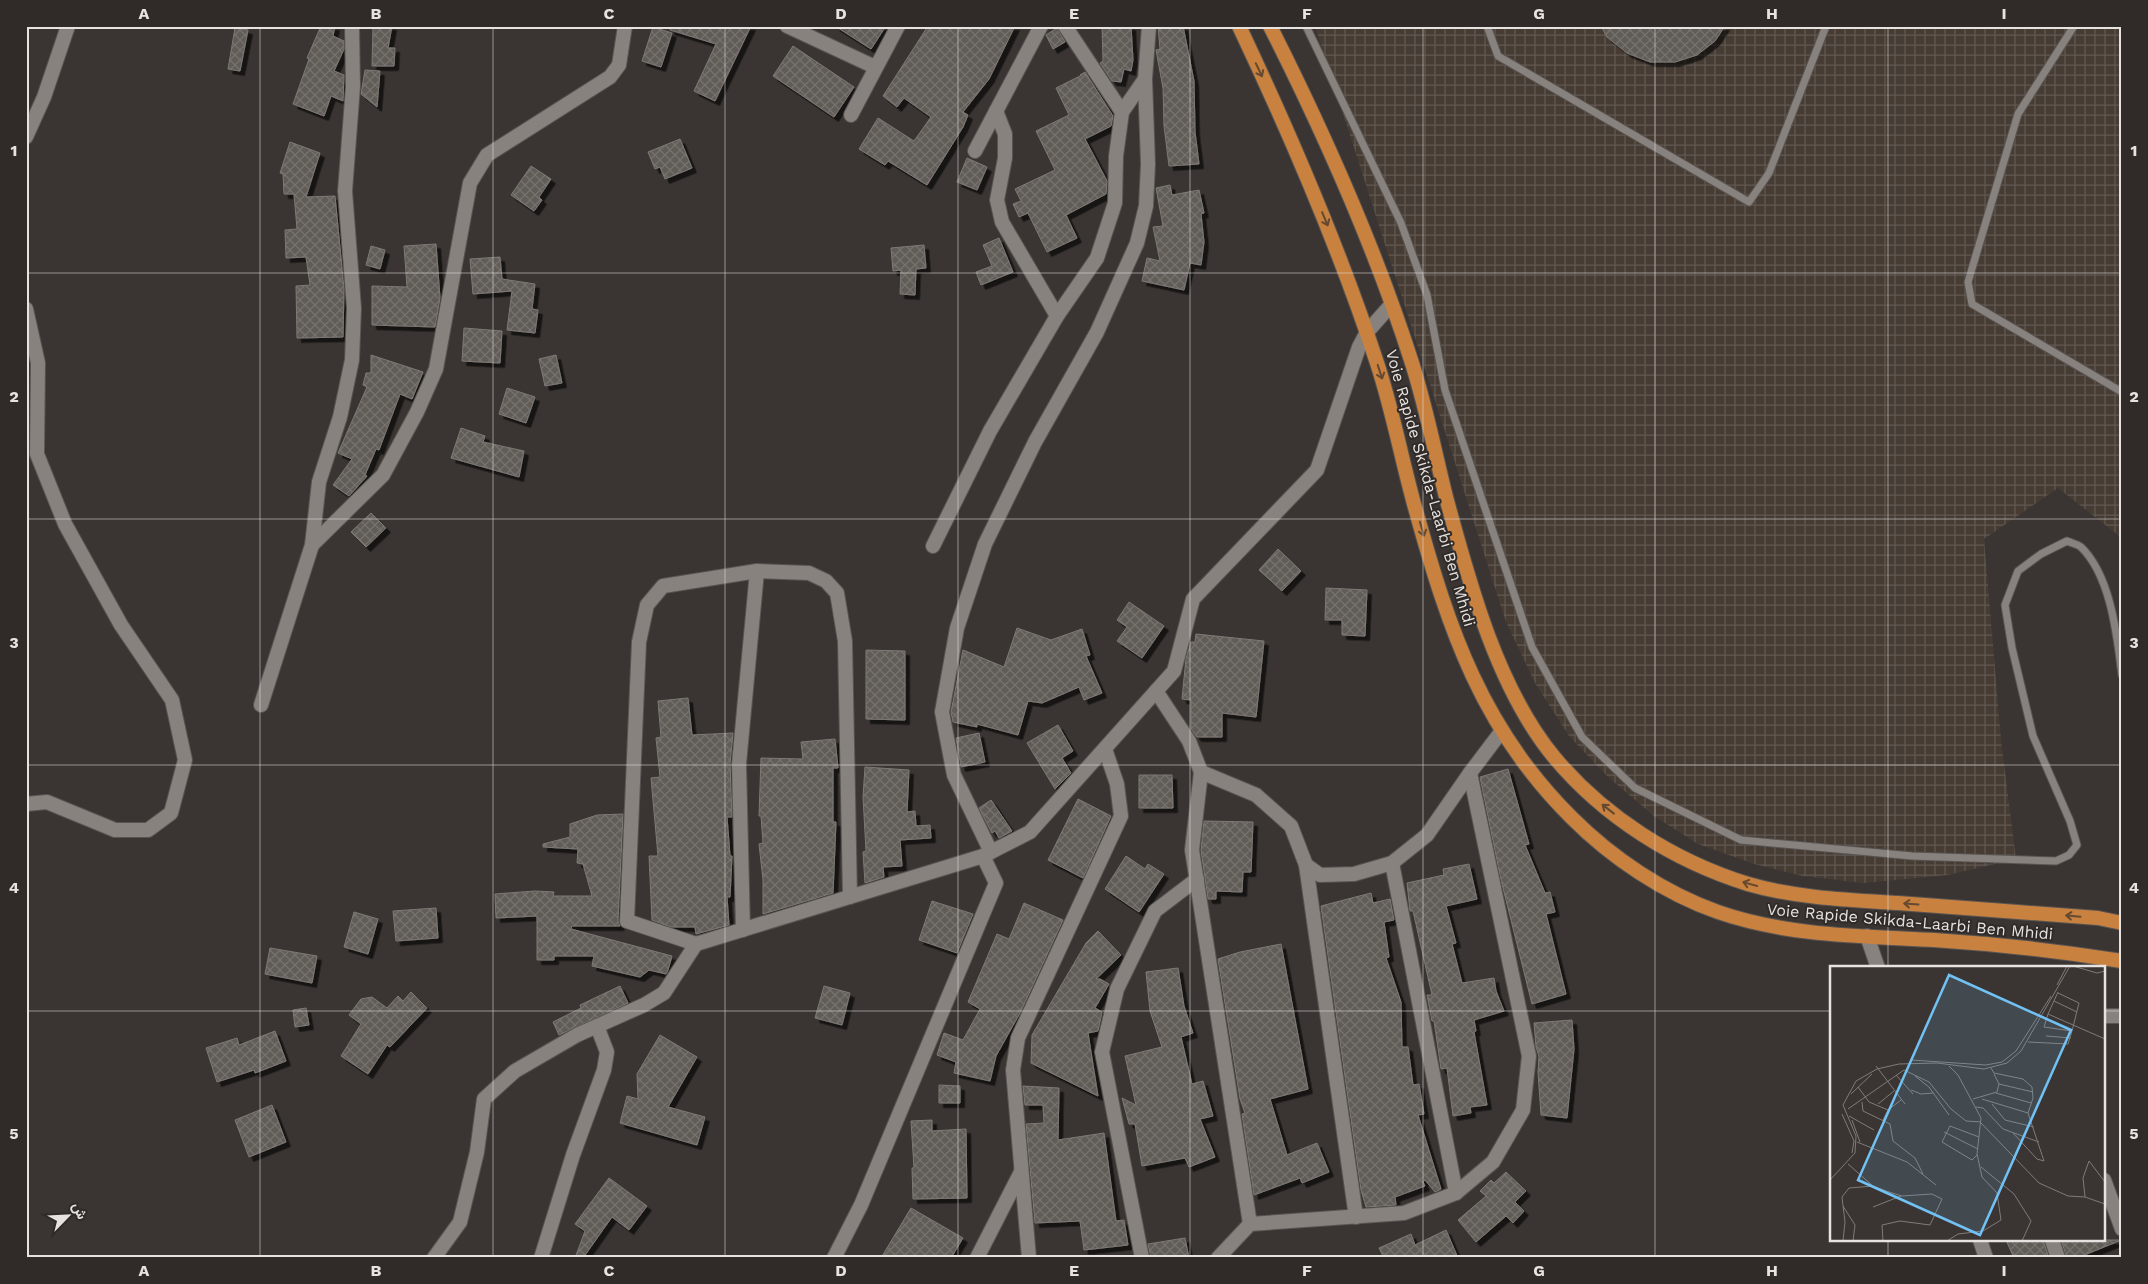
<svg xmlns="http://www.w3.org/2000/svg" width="2148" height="1284" font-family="'Work Sans',Vazirmatn,sans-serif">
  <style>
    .industrial { fill: url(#industrial-grid) }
    .building { fill: url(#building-cross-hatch); stroke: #7e7975; filter: url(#shadow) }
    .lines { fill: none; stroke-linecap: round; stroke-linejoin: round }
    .service-casing { stroke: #585452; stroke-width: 9 }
    .minor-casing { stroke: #585452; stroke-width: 16 }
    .trunk-casing { stroke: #585452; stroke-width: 16 }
    .service { stroke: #88827e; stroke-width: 7 }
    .minor { stroke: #88827e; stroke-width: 14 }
    .trunk { stroke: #c8813e; stroke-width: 14 }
    .oneway { stroke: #654930 }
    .grid { fill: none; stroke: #e6e3e1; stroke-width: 1; stroke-opacity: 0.55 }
    .labels { text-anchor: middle; stroke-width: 4; stroke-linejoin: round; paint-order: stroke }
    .street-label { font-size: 16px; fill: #e6e3e1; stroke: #302b28 }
    .inset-road { fill: none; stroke: #7f7b78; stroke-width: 1 }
    .view { fill: #72c1f5; fill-opacity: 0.15; stroke: #72c1f5; stroke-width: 2.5 }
    .inset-edge { fill: none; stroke: #e6e3e1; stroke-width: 2.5 }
    .neatline { fill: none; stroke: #e6e3e1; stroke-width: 2 }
    .grid-label { font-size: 16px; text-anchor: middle; font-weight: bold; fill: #e6e3e1 }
  </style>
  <defs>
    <pattern id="industrial-grid" width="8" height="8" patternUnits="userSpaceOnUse" patternTransform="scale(1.25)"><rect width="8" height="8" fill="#463c34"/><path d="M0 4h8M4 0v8" fill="none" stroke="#615851"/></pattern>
    <pattern id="building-cross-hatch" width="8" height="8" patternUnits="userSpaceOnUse" patternTransform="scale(1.25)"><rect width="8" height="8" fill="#605b57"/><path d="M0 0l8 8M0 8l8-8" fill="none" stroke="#77726f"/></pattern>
    <filter id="shadow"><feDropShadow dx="4.5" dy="4.5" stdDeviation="0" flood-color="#0009"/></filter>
  </defs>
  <rect width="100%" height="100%" fill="#3a3532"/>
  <polygon class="industrial" points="1315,26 2122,26 2122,538 2058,488 1984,539 2001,740 2016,859 1948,875 1864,883 1803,876 1754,864 1698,844 1654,816 1608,777 1569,736 1535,683 1506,622"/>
  <g class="building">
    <polygon points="321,26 335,26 333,36 344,41 344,49 334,71 344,75 343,101 331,96 324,116 293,104 309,59 307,58"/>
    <polygon points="373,26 392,26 388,48 395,48 394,66 372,66"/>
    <polygon points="671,26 751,26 715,101 694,91 716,44 670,30"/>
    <polygon points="835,26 886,26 871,49"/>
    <polygon points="928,26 1015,26 989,79 963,112 968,115 963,127 927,185 888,161 885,165 859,149 878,118 914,141 931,117 904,98 897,107 883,96"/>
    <polygon points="1102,26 1131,26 1133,60 1131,71 1124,69 1121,82 1112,81 1100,63 1103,61"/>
    <polygon points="1158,26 1183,26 1194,81 1195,132 1199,164 1169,166 1164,126 1163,88 1156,50 1160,49"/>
    <polygon points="1601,26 1725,26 1715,41 1697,55 1675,62 1650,62 1627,53 1607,37"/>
    <polygon points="653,27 672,33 661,67 642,61"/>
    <polygon points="235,28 248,30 240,71 228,69"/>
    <polygon points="1057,28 1065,42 1053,49 1046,35"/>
    <polygon points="793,46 854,87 834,117 773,76"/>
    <polygon points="365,70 380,71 377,107 361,94"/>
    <polygon points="1085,72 1113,116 1111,126 1085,139 1107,181 1106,194 1066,215 1077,238 1047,252 1028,213 1019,217 1013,204 1021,201 1015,189 1055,170 1036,131 1069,115 1056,88 1082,75 1080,75"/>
    <polygon points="680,139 692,168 665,179 660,167 655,169 648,152"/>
    <polygon points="290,142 320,153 306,197 335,196 344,289 343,337 297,338 296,286 310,285 306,257 286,258 285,230 297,229 294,194 284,194 283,174 280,173"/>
    <polygon points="967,158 987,167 977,190 957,182"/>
    <polygon points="531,166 551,179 539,197 542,200 534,211 511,195"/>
    <polygon points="1170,185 1172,195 1199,190 1204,213 1201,214 1204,242 1201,265 1190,263 1184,290 1142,281 1147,258 1160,261 1153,227 1163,226 1156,188"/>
    <polygon points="999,238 1013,272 981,285 976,272 992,266 983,245"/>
    <polygon points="436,244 440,298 435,327 372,325 372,286 407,287 404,246"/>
    <polygon points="924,245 926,268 916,269 915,295 900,294 901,270 893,271 891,248"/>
    <polygon points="371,246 385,250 380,269 366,265"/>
    <polygon points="500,257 502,279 535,284 532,309 538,310 535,333 507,330 512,291 473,294 470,259"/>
    <polygon points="464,328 502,331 500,363 462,361"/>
    <polygon points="371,355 423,372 412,399 400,394 379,450 376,449 365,475 367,476 349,496 333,485 352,459 338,453 367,387 363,385 366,373 371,373"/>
    <polygon points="556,355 562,383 545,386 539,359"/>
    <polygon points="507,388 535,397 526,423 499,414"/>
    <polygon points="461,428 485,436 483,442 524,451 519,477 451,458"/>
    <polygon points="371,513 386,528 366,547 351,532"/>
    <polygon points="1278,549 1301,571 1282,591 1259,570"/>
    <polygon points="1326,588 1367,590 1365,636 1342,635 1342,620 1325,620"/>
    <polygon points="1129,602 1164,626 1142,658 1117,641 1127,627 1117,620"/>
    <polygon points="1017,628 1051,640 1082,629 1090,655 1086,656 1102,693 1084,700 1079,687 1042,703 1028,701 1018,735 977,724 977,727 953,722 951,712 963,650 1004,667"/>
    <polygon points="1196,634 1264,641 1256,717 1222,713 1222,737 1197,737 1191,729 1191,700 1182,699 1186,658 1191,642 1195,642"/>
    <polygon points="866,650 905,651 905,720 866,719"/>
    <polygon points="688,698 692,735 733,733 730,764 732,817 727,817 730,856 732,856 730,897 727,897 729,925 696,934 695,927 671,927 652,920 649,856 658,856 651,778 660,777 656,738 661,737 658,701"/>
    <polygon points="1058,725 1073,751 1062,758 1071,773 1055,789 1027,743"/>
    <polygon points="979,733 985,762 961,767 956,738"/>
    <polygon points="835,739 838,768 833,768 833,822 836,822 833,893 763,914 763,880 759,844 763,843 761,816 759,816 761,758 803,759 801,742"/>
    <polygon points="865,767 909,770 907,812 915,811 916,826 930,825 931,838 900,840 902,866 883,867 884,877 865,883 863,852 866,851 863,797"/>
    <polygon points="1508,769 1529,844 1525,845 1545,893 1550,892 1555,912 1546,914 1566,994 1532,1004 1501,880 1480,777"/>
    <polygon points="1139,775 1172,775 1173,808 1139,808"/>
    <polygon points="1078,799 1111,816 1083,878 1048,860"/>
    <polygon points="991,800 1012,831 999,838 995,831 992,833 979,808"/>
    <polygon points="623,814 618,921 620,926 572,926 571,929 672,956 668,970 666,974 649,970 640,977 592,966 594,956 554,956 554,960 537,960 537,916 496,918 495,894 535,891 554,892 553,896 592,896 583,864 577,863 578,849 543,847 543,844 570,837 570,824 597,815"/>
    <polygon points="1204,821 1253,822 1251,872 1243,872 1242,892 1216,891 1216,899 1208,899 1201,850"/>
    <polygon points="1126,856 1145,869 1148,864 1164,874 1139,912 1105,889"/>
    <polygon points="1469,864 1477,899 1446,906 1456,943 1452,944 1462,983 1494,978 1496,991 1504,1011 1474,1020 1476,1031 1474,1032 1487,1105 1470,1107 1471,1113 1453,1116 1447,1068 1441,1069 1434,1021 1432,1021 1427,995 1432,995 1413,911 1410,911 1407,883 1444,875 1443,869"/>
    <polygon points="1371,893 1373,903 1390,899 1394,920 1384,922 1389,957 1386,958 1401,1002 1402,1047 1408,1047 1413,1085 1419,1084 1424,1114 1418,1115 1441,1189 1435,1192 1425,1180 1423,1182 1425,1186 1395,1197 1396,1205 1366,1207 1361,1190 1321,906"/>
    <polygon points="932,901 973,914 957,953 919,940"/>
    <polygon points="1024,903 1063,920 1020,1013 996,1056 990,1081 954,1073 956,1062 937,1055 944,1033 963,1040 980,1009 968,1002 997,934 1009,939"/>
    <polygon points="436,908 438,938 396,941 393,911"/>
    <polygon points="354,912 378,919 368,954 344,947"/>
    <polygon points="1098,931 1121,955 1096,979 1100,979 1109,984 1095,1008 1102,1012 1098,1031 1088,1033 1098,1096 1031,1063 1032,1035 1086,943"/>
    <polygon points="1281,944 1308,1089 1270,1099 1287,1155 1317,1143 1329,1172 1302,1183 1300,1178 1254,1195 1242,1114 1245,1113 1240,1099 1218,959 1240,952"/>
    <polygon points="270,948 317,956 312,983 265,974"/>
    <polygon points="1178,968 1184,1006 1193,1033 1181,1037 1192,1084 1203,1081 1213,1116 1200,1119 1215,1157 1189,1167 1185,1158 1142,1166 1135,1124 1129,1124 1122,1098 1136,1105 1125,1056 1162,1047 1150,1011 1146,972"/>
    <polygon points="620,986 628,1003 559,1035 553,1022 581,1008 580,1005"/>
    <polygon points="824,986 850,993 842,1025 815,1018"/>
    <polygon points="411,992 427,1008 390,1047 387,1045 368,1074 341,1056 361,1024 349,1015 361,999 372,997 387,1008 398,996 403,1001"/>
    <polygon points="306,1008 309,1025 295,1027 293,1010"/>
    <polygon points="1572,1020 1574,1049 1567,1118 1541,1115 1538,1072 1539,1056 1536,1047 1534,1023"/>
    <polygon points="275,1031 286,1061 255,1073 254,1070 217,1082 206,1048 237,1038 239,1045"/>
    <polygon points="660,1035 697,1057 668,1107 705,1117 697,1145 620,1123 627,1096 638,1099 637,1074"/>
    <polygon points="939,1085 960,1086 960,1103 939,1103"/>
    <polygon points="1023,1086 1059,1088 1058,1140 1104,1133 1116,1221 1124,1220 1128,1245 1084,1250 1080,1221 1035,1223 1026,1124 1044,1123 1043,1105 1025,1105"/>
    <polygon points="272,1105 286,1142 249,1157 235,1120"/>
    <polygon points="932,1120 932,1131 966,1129 967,1198 913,1199 912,1168 914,1168 911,1121"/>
    <polygon points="1506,1172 1526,1191 1515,1202 1524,1211 1513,1223 1506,1216 1476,1242 1458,1220 1486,1196 1480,1191 1491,1180 1494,1183"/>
    <polygon points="609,1178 647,1206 629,1230 612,1217 583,1258 575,1258 585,1231 575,1224"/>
    <polygon points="911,1208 963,1238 951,1258 881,1258"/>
    <polygon points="1446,1230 1458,1258 1384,1258 1379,1248 1411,1234 1415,1245"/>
    <polygon points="1185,1238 1189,1258 1151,1258 1148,1244"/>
    <polygon points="2006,1240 2043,1240 2049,1258 2014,1258"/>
    <polygon points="2061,1240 2119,1240 2119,1241 2077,1258 2067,1258"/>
  </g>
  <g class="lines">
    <g class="service-casing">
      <g id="service">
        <path d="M1306 26 1401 223 1427 295 1445 390 1532 647 1582 737 1635 788 1741 840 1912 856 2056 861 2069 855 2077 845 2070 821 2033 736 2012 648 2005 605 2018 571 2041 554 2067 541C2071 543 2077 544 2081 547 2111 576 2117 636 2122 675"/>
        <polyline points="1487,26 1498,56 1749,202 1769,173 1826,26"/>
        <polyline points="2074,26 2018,114 1968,282 1972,304 2122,392"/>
      </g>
    </g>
    <g class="minor-casing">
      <g id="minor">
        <polyline points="787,26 875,67"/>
        <polyline points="1065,26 1122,112"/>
        <polyline points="996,111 1005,134 1005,158 997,200 1002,222 1057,316"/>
        <polyline points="851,115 898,26"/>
        <polyline points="26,137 44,97 68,26"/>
        <polyline points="975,151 1041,26"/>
        <polyline points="26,309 38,363 37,454 65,524 121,625 172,700 185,760 171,813 148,830 115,830 47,802 26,804"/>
        <polyline points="312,545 383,475 417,412 436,369 470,183 487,155 610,77 619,65 625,26"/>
        <polyline points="933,546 990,431 1057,316 1097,258 1115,203 1116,156 1122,112 1145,79"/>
        <polyline points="1156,691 1189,741 1201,772 1256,795 1291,826 1306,865 1320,875 1354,874 1392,863 1427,835 1470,773"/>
        <polyline points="261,705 312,545 319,482 340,417 352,360 354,308 345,191 353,86 352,26"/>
        <polyline points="1201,772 1192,850 1250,1224"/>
        <polyline points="991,852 954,775 942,712 957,628 985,544 1035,442 1097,332 1137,243 1146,206 1148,164 1145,79 1149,26"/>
        <polyline points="1392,863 1456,1193"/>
        <polyline points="1306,865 1356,1217"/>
        <polyline points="743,930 739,764 757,571"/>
        <polyline points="1867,936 1878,968"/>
        <polyline points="696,944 627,921 639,642 647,605 663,586 757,571 809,573 826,581 837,593 845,641 850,897"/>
        <polyline points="2104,1016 2122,1016"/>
        <polyline points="2104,1180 2122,1229"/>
        <polyline points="1980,1240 1986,1258"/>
        <polyline points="2052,1240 2058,1258"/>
        <polyline points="434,1258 460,1222 477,1152 484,1099 515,1071 577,1035 644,1005 664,993 696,944 983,856 1030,832 1174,671 1193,599 1317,470 1359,347 1367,332 1391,305"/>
        <polyline points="541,1258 573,1155 604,1070 607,1052 597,1026"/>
        <polyline points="834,1258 861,1205 996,883 983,856"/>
        <polyline points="977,1258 1021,1172"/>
        <polyline points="1029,1258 1013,1070 1018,1038 1121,816 1117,784 1105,749"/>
        <polyline points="1142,1258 1102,1052 1117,989 1155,911 1197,879"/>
        <polyline points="1218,1258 1250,1224 1404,1213 1456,1193 1493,1162 1523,1110 1529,1056 1470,773 1501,732"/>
      </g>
    </g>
    <g class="trunk-casing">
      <g id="trunk">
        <path d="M1239 26C1291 136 1339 247 1377 363 1393 411 1402 462 1416 511 1449 630 1482 729 1572 818 1612 858 1664 893 1718 912 1787 936 1861 936 1934 940 1996 944 2060 951 2122 961"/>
        <path d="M1270 26C1325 135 1375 247 1412 363 1426 407 1435 453 1446 497 1469 582 1497 688 1554 757 1604 817 1674 861 1748 884 1796 898 1849 900 1898 903 1965 908 2031 913 2098 918L2122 923"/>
      </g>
    </g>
    <use href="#service" class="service"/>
    <use href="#minor" class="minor"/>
    <use href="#trunk" class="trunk"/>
  </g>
  <defs><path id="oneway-shaft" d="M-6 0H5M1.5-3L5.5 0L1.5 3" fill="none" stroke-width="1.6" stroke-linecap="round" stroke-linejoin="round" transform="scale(1.25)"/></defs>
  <g class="oneway">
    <use href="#oneway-shaft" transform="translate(1259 70) rotate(65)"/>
    <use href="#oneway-shaft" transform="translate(1325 219) rotate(67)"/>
    <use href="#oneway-shaft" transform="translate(1380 372) rotate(72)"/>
    <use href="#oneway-shaft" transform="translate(1422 529) rotate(73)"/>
    <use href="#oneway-shaft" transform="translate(1608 809) rotate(-142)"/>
    <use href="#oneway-shaft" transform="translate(1750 884) rotate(-165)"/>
    <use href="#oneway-shaft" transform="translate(1911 904) rotate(-176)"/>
    <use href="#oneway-shaft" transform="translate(2073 916) rotate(-175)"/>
  </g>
  <path class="grid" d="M260 26V1258M493 26V1258M725 26V1258M958 26V1258M1190 26V1258M1423 26V1258M1655 26V1258M1888 26V968M26 273H2122M26 519H2122M26 765H2122M26 1011H1832M2104 1011H2122M1888 1240V1258"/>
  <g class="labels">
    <g class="street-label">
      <text transform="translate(1431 488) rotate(74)" y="6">Voie Rapide Skikda-Laarbi Ben Mhidi</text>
      <text transform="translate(1910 921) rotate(5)" y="6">Voie Rapide Skikda-Laarbi Ben Mhidi</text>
    </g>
  </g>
  <g transform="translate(1830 966)">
    <rect width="275" height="275" fill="#3a3532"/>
    <path class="inset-road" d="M243 0 267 7 275 5M227 19 237 0M228 26 218 48 275 73M224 35 247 46M218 48 214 61 242 65 249 37 228 27M216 70 241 72M198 76 238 78 242 65M81 94 156 99 172 96 186 85 221 30M46 100 75 138M161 102 164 107 193 113 202 121 203 132 198 147 214 195 207 193 183 167M66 109 83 128M85 110 99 121 119 149M169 118 203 126M28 121 39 136 58 144M81 124 91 128 103 127M166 127 201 137M21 128 42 108M143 133 167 126 169 118 164 108M152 133 198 147M32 136 33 145 60 158 63 175 85 192 93 208M48 138 64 125M162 138 175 154 204 161M146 141 153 142 173 163 209 176M18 143 74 104 99 116 121 143 136 155 151 156M12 148 24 175 22 187M19 150 44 164M22 154 30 176M53 154 58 144 71 134M151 157 209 217 238 230 255 231 275 238M114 166 148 183M27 176 77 196 106 219M147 189 142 194 112 176 120 160 149 171M18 198 43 220 56 225 72 230 102 228 112 233 100 259 70 255 52 259 53 275M151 201 184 228 201 255 192 275M0 214 25 187 26 170 13 139 26 115 47 103 69 98 107 97 154 103 177 97 191 85 240 0M255 231 253 212 259 195 275 216M13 240 25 259 23 275M43 241 71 230M13 275 15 256 12 231 19 222 43 220M117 275 128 268 153 265 171 254 167 227 152 211 147 188 151 152 128 109 119 100"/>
    <path class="view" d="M119 9 241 64 150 269 28 214Z"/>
    <rect width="275" height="275" class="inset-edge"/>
  </g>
  <rect width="2148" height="1284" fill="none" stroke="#302b28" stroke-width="55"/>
  <g transform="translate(68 1216) rotate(66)" stroke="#302b28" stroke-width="4" paint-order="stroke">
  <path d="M0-4L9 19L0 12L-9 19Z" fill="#e6e3e1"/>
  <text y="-8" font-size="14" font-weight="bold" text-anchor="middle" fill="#e6e3e1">ش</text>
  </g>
  <rect x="28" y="28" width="2092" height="1228" class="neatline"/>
  <g class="grid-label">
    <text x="144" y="19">A</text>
    <text x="376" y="19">B</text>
    <text x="609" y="19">C</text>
    <text x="841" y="19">D</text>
    <text x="1074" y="19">E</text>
    <text x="1307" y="19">F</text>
    <text x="1539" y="19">G</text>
    <text x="1772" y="19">H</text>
    <text x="2004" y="19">I</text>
    <text x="14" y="156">1</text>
    <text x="2134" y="156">1</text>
    <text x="14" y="402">2</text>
    <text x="2134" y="402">2</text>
    <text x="14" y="648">3</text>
    <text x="2134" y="648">3</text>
    <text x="14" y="893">4</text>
    <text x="2134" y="893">4</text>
    <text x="14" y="1139">5</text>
    <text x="2134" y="1139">5</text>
    <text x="144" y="1276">A</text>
    <text x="376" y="1276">B</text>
    <text x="609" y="1276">C</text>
    <text x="841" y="1276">D</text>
    <text x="1074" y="1276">E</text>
    <text x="1307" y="1276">F</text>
    <text x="1539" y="1276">G</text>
    <text x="1772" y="1276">H</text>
    <text x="2004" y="1276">I</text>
  </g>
</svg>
